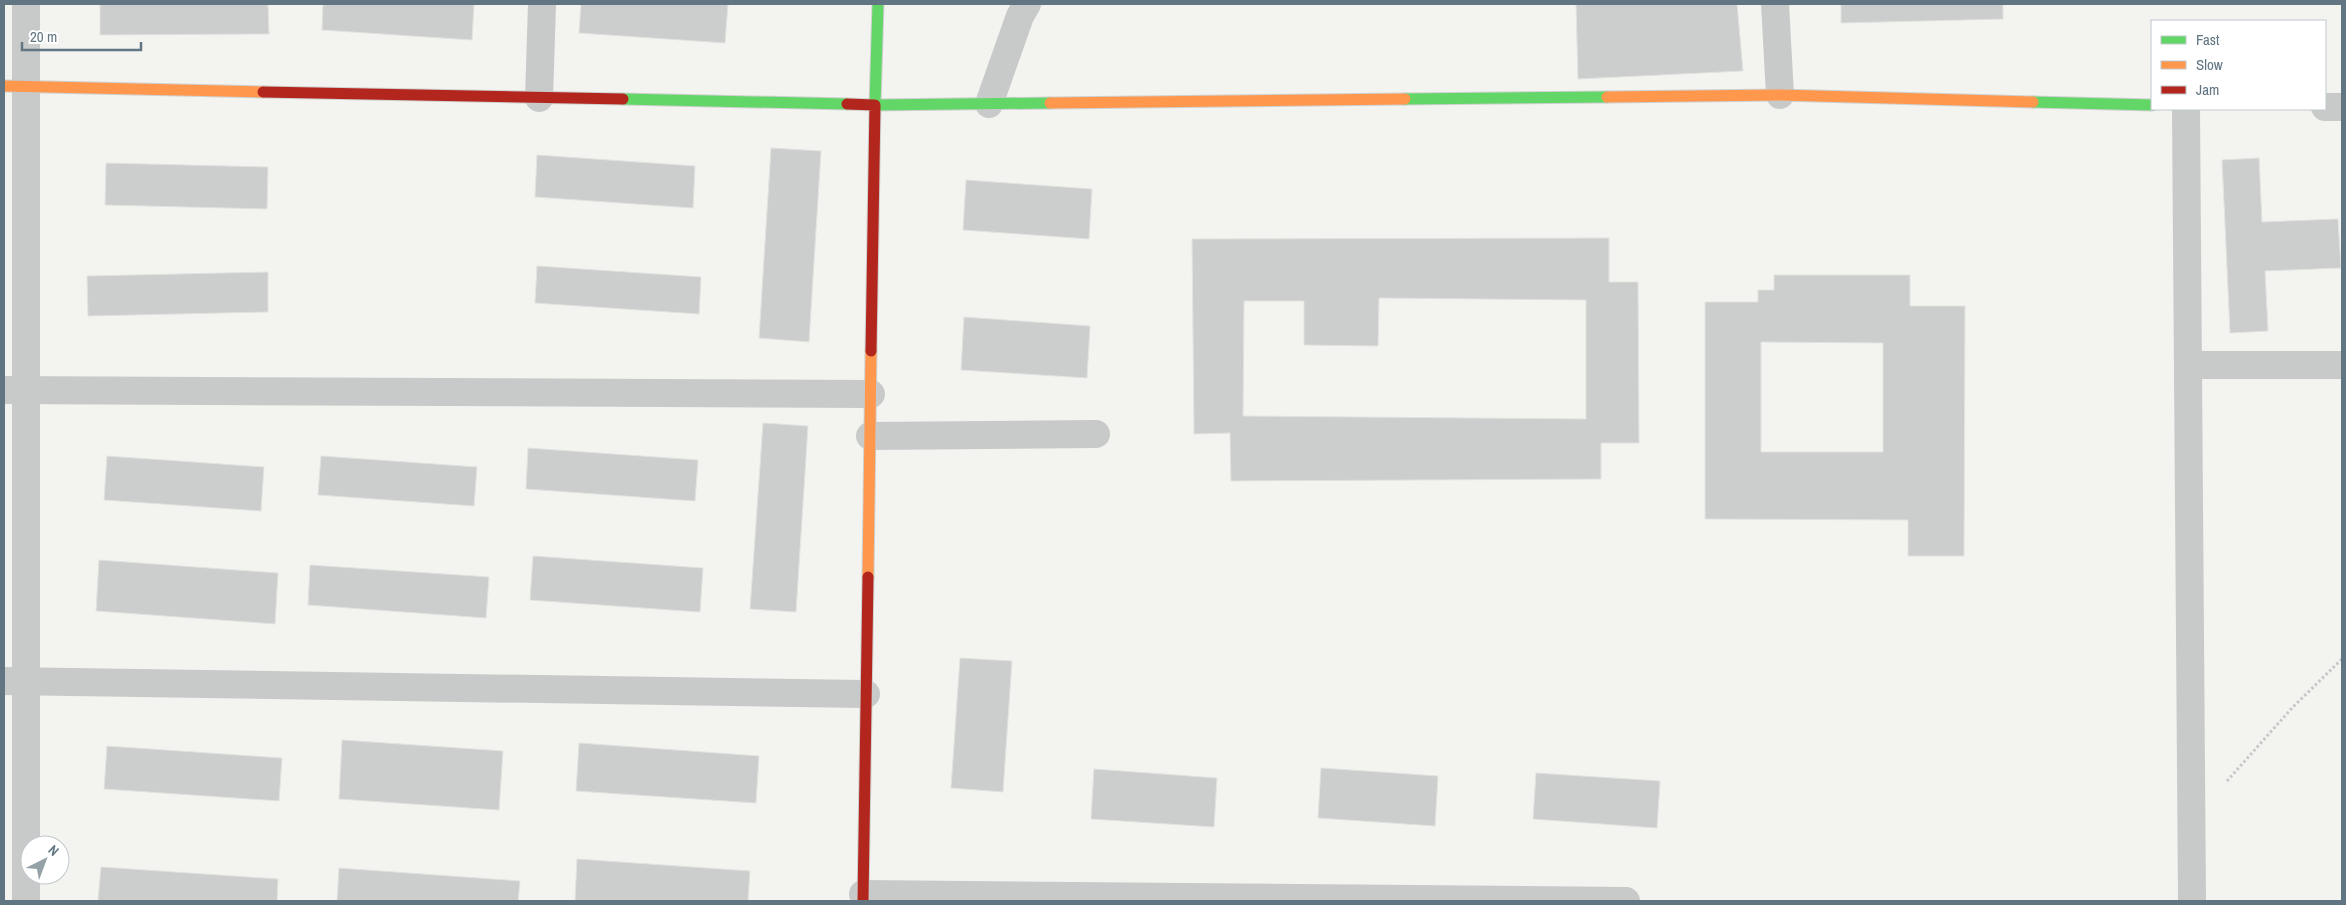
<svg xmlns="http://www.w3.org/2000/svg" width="2346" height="905" font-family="'Archivo Narrow',sans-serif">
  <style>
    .building { fill: #cbcecd; stroke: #e2e2e0; fill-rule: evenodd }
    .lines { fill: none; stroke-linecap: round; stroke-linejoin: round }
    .fast-casing { stroke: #cfd1d0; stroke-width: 13 }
    .slow-casing { stroke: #cfd1d0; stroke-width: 13 }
    .jam-casing { stroke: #cfd1d0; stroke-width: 13 }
    .path { stroke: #c6c8c8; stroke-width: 3; stroke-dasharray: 2.5 2.5; stroke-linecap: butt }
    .street { stroke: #c8caca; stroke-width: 28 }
    .fast { stroke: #63d668; stroke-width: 11 }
    .slow { stroke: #ff974d; stroke-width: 11 }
    .jam { stroke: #b3261e; stroke-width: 11 }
  </style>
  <rect width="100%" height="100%" fill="#f3f3f0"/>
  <g class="building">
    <polygon points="100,4 268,4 269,34 100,35"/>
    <polygon points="323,4 474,4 472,40 322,30"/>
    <polygon points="581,4 728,4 725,43 579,33"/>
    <polygon points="1576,4 1737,4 1743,71 1578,79"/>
    <polygon points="1841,4 2003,4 2003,19 1841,23"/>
    <polygon points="771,148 821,151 809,342 759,338"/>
    <polygon points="537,155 695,166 693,208 535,197"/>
    <polygon points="2259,158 2262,222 2338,219 2341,268 2265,271 2268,331 2230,333 2222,160"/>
    <polygon points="106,163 268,167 267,209 105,205"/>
    <polygon points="966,180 1092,189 1089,239 963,230"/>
    <path d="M1609 238V282H1638L1639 443H1601V479L1231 481 1230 433 1194 434 1192 239ZM1379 298 1586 300V419L1243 416 1244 301H1304V345L1378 346Z"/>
    <polygon points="537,266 701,277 699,314 535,303"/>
    <polygon points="268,272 268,312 88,316 87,276"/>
    <path d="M1774 275H1910V306H1965L1964 556H1908V520L1705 519V302H1758V290H1774ZM1761 342 1883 343V452H1761Z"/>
    <polygon points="964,317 1090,326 1087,378 961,370"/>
    <polygon points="763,423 808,426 796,612 750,609"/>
    <polygon points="528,448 698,460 695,501 526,489"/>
    <polygon points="107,456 264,467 261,511 104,500"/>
    <polygon points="321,456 477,467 474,506 318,495"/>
    <polygon points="533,556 703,568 700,612 530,600"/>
    <polygon points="99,560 278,573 275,624 96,611"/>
    <polygon points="310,565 489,577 486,618 308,605"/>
    <polygon points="960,658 1012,661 1003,792 951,788"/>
    <polygon points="342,740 503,751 499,810 339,799"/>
    <polygon points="579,743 759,756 756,803 576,791"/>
    <polygon points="107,746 282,758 279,801 104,789"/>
    <polygon points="1321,768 1438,776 1435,826 1318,818"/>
    <polygon points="1094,769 1217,778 1214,827 1091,819"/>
    <polygon points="1536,773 1660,781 1657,828 1533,819"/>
    <polygon points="577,859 750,871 748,901 575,901"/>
    <polygon points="101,867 278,879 277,901 98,901"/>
    <polygon points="339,868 520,881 518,901 337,901"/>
  </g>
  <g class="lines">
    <g class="fast-casing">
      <g id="fast">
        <polyline points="878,4 875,105 1050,103"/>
        <polyline points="623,99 847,104"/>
        <polyline points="1405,99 1607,97"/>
        <polyline points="2033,102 2152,105"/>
      </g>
    </g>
    <g class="slow-casing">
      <g id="slow">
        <polyline points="4,86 263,92"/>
        <polyline points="1607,97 1780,95 2033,102"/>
        <polyline points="1050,103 1405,99"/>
        <polyline points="868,577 871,351"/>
      </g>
    </g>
    <g class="jam-casing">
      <g id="jam">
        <polyline points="263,92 623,99"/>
        <polyline points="847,104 875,105 871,351"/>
        <polyline points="863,901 868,577"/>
      </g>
    </g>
    <polyline class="path" points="2227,781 2292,708 2342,659"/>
    <g class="street">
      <polyline points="1775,4 1780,95"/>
      <polyline points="539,98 542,4"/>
      <polyline points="989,104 1020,16 1027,4"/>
      <polyline points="2325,107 2342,107"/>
      <polyline points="2186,109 2192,901"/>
      <polyline points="2188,365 2342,365"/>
      <polyline points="4,390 871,394"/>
      <polyline points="870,436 1096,434"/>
      <polyline points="4,681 866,694"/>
      <polyline points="863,894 1626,901"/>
      <polyline points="26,901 26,4"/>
    </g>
    <use href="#fast" class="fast"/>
    <use href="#slow" class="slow"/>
    <use href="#jam" class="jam"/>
  </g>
  <rect width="2346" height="905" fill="none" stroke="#617682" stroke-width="10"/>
  <rect x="2151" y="20" width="175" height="90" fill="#ffffff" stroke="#c0c8cd"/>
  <rect x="2161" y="36" width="25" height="8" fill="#63d668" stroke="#c0c8cd"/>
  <text x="2196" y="45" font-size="15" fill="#617682">Fast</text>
  <rect x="2161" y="61" width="25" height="8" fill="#ff974d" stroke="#c0c8cd"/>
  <text x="2196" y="70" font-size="15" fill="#617682">Slow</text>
  <rect x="2161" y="86" width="25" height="8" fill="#b3261e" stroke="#c0c8cd"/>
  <text x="2196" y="95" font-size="15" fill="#617682">Jam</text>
  <g transform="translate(45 860) rotate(42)"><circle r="24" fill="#ffffff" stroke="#c0c8cd"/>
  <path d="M0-4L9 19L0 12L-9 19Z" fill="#94a2a8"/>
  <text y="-8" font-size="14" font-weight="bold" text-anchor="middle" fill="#617682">N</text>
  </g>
  <path d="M22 42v8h119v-8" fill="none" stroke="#617682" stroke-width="2.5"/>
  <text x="30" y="42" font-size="15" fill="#617682" stroke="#ffffff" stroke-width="4" paint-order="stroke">20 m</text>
</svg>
